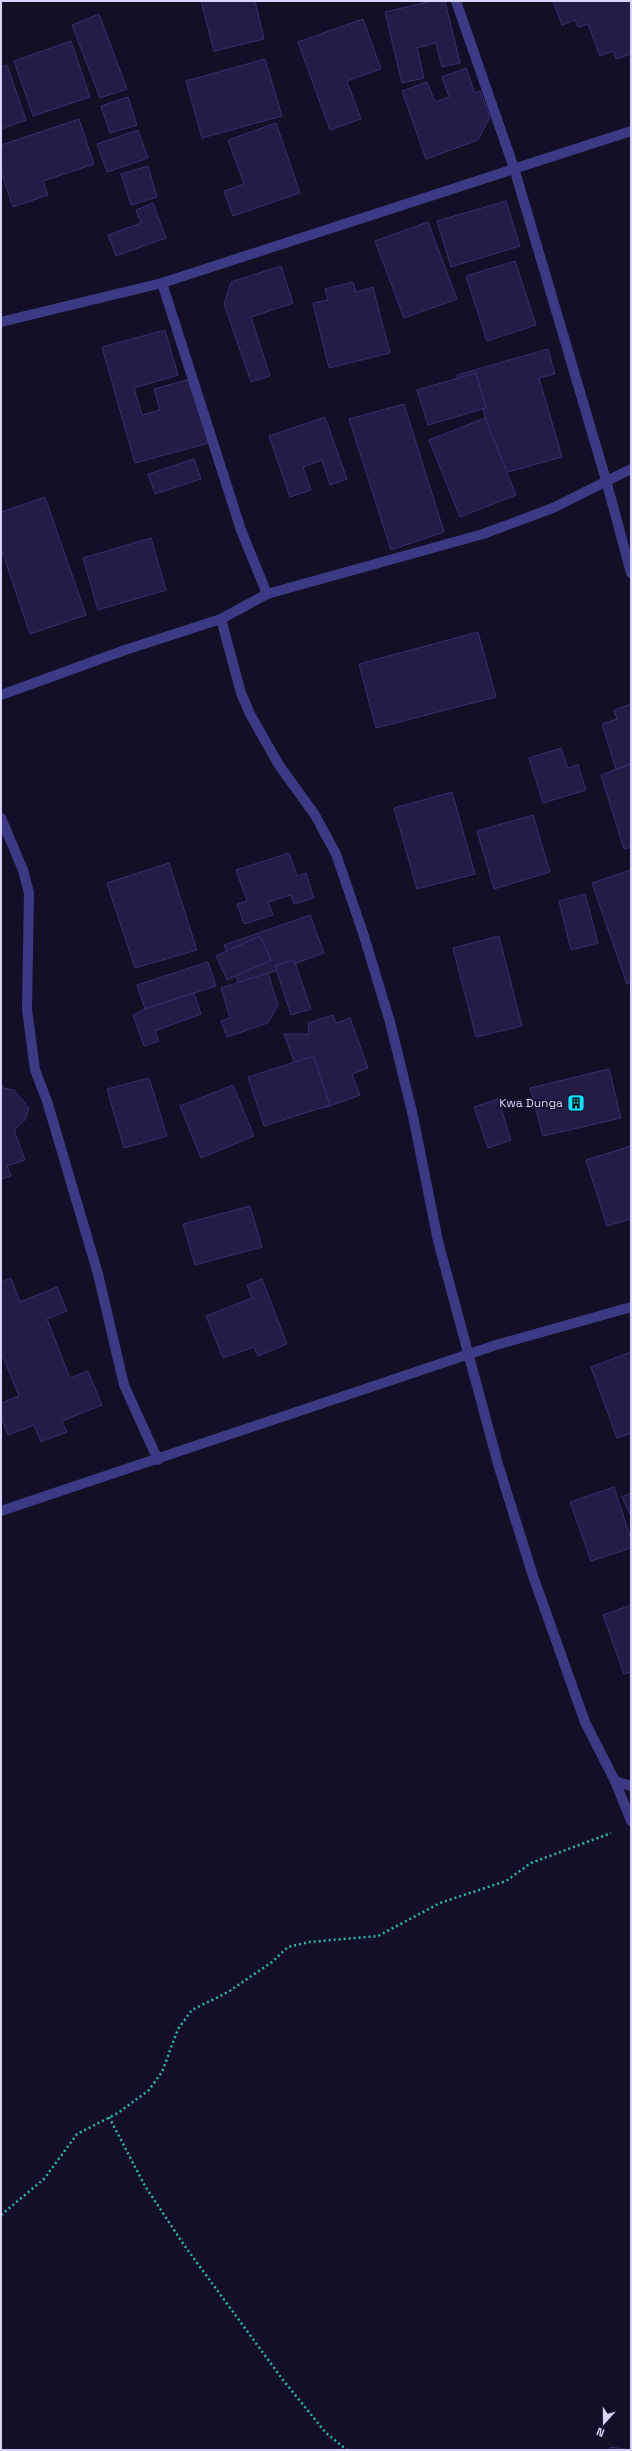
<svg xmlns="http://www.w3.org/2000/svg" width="632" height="2451" font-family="'Space Grotesk',sans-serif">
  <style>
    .building { fill: #241b47; stroke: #3b2d73 }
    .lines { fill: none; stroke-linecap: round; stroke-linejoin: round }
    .path { stroke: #2fb8b0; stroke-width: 2.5; stroke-dasharray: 2 3; stroke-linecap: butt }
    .minor { stroke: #3d3a85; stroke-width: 10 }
    .labels { text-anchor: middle; stroke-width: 3; stroke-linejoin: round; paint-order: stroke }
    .poi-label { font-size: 12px; fill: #d9d4ff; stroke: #130f26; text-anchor: end }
  </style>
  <rect width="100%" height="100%" fill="#130f26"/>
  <g class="building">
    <polygon points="201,1 255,1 264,39 214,51"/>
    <polygon points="432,1 445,1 460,63 442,67 436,43 417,48 424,78 402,83 385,12"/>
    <polygon points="553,1 631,1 631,54 616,59 613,51 600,56 588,24 578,27 575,20 562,25"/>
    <polygon points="99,14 127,89 100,98 72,25"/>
    <polygon points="363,19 381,69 347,81 361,119 330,130 298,42"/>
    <polygon points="71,41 90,97 33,116 14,61"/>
    <polygon points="265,59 282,116 202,138 186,81"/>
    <polygon points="7,65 26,120 1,129 1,67"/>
    <polygon points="466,68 475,93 480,91 490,117 478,140 426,159 402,91 427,82 435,102 449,97 442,77"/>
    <polygon points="128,97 137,125 110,133 101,106"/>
    <polygon points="79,119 94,164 43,181 48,195 13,207 1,171 1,145"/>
    <polygon points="276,123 300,193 233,216 224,191 244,184 228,140"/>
    <polygon points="138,130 148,158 107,172 97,144"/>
    <polygon points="148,166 157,197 131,205 121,174"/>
    <polygon points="506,201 520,246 451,267 437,221"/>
    <polygon points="153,203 166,238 116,256 108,235 141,223 136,210"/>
    <polygon points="428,222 457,299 404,318 375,241"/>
    <polygon points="515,261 536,325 487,341 466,276"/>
    <polygon points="281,266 293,303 251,317 270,376 251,382 224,304 231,282"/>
    <polygon points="353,282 356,292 373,287 390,353 329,368 313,303 328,300 325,289"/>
    <polygon points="165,330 178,375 134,388 142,415 160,410 154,389 190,379 209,443 135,463 102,347"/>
    <polygon points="548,349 555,374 539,378 562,457 501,474 480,399 464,403 457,375"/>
    <polygon points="476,373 486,408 428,425 417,390"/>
    <polygon points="404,404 444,532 391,550 349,419"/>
    <polygon points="325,417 347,479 330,485 322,460 303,467 311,490 290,497 269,436"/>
    <polygon points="485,418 516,495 460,517 429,440"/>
    <polygon points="194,459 201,479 155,494 148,474"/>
    <polygon points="45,497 86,615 30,634 1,548 1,512"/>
    <polygon points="151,538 166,590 98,610 83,558"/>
    <polygon points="478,632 496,697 376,728 359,664"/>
    <polygon points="631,704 631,764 616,769 602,724 617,719 614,710"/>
    <polygon points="561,748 568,768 578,765 586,790 543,803 529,758"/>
    <polygon points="631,764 631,847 624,849 601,775"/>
    <polygon points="452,792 475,874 417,889 394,808"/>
    <polygon points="533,815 550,872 494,889 477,831"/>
    <polygon points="289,853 297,876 306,873 314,898 294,904 291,895 268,902 273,915 244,924 237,904 247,901 236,870"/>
    <polygon points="169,863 197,950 135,968 107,883"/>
    <polygon points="631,870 631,983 627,984 592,883"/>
    <polygon points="585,894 598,943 571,950 559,901"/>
    <polygon points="310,915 324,953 239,984 224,945"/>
    <polygon points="260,936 271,960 227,980 216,956"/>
    <polygon points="499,936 522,1026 476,1037 453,948"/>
    <polygon points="294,960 311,1009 291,1015 275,966"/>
    <polygon points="208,962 216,986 145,1009 137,985"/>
    <polygon points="268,973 278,1005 268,1023 227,1037 221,1021 230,1018 221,988"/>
    <polygon points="194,993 201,1014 155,1031 159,1041 144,1046 133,1015 145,1009"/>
    <polygon points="333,1015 336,1023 350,1018 368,1068 352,1074 360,1095 324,1108 322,1099 309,1103 284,1034 309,1034 308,1023"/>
    <polygon points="314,1056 330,1105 264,1126 248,1077"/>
    <polygon points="609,1069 621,1118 543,1136 530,1088"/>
    <polygon points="149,1078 167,1136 124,1148 107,1089"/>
    <polygon points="1,1083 3,1088 14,1090 29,1108 25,1120 14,1130 25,1160 7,1166 11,1176 1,1179"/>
    <polygon points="233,1085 254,1136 201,1158 180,1106"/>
    <polygon points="498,1099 511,1140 488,1148 474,1107"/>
    <polygon points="631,1146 631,1219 607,1226 586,1160"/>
    <polygon points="250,1206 262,1247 195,1265 183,1224"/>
    <polygon points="11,1278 20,1302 57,1287 67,1311 47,1319 70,1378 88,1371 102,1405 62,1421 67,1432 41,1442 34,1425 8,1435 1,1416 1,1403 19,1396 1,1352 1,1282"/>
    <polygon points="262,1279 287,1344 258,1356 254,1347 223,1358 206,1316 252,1298 247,1285"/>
    <polygon points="631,1352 631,1433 617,1438 591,1367"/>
    <polygon points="614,1487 631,1539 631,1548 591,1561 570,1502"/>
    <polygon points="631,1493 631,1517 622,1497"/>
    <polygon points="631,1605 631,1672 624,1674 603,1615"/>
    <polygon points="610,2447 631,2450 609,2450"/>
  </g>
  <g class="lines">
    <g class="path">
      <polyline points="109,2117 145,2186 184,2245 283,2380 326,2433 347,2450"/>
      <polyline points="1,2215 44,2179 77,2134 118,2113 149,2090 162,2072 178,2029 192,2010 228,1992 272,1962 288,1947 309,1942 378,1936 440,1903 506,1881 531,1863 611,1833"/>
    </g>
    <g class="minor">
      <polyline points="456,1 514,168 606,480 631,573"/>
      <polyline points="162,283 241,530 267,594"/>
      <polyline points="1,322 162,283 631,131"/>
      <polyline points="221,619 241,693 250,714 279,765 315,815 336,854 364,936 390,1022 413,1116 438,1241 498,1464 533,1576 585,1722 615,1781 631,1821"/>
      <polyline points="1,695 125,650 221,619 267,594 483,534 553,508 631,469"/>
      <polyline points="1,818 23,870 29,893 27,1009 35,1070 47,1101 98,1274 124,1385 158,1460"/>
      <polyline points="1,1511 496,1345 631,1307"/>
      <polyline points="615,1781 631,1786"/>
    </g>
  </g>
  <defs>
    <g id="building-square" transform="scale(0.9)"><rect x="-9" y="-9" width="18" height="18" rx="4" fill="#00e5ff" stroke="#130f26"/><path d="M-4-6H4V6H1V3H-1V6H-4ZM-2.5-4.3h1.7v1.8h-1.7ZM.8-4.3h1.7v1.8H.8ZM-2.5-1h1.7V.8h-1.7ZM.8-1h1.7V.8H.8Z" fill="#111"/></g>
  </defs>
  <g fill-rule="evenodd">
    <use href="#building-square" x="576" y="1103"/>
  </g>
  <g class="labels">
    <g class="poi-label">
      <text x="563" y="1107">Kwa Dunga</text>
    </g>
  </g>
  <rect width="632" height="2451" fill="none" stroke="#d9d4ff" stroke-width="4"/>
  <g transform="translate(604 2423) rotate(201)" stroke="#130f26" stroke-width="3" paint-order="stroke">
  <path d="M0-3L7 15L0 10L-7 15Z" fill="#d9d4ff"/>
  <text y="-6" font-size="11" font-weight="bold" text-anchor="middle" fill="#d9d4ff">N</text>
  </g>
</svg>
